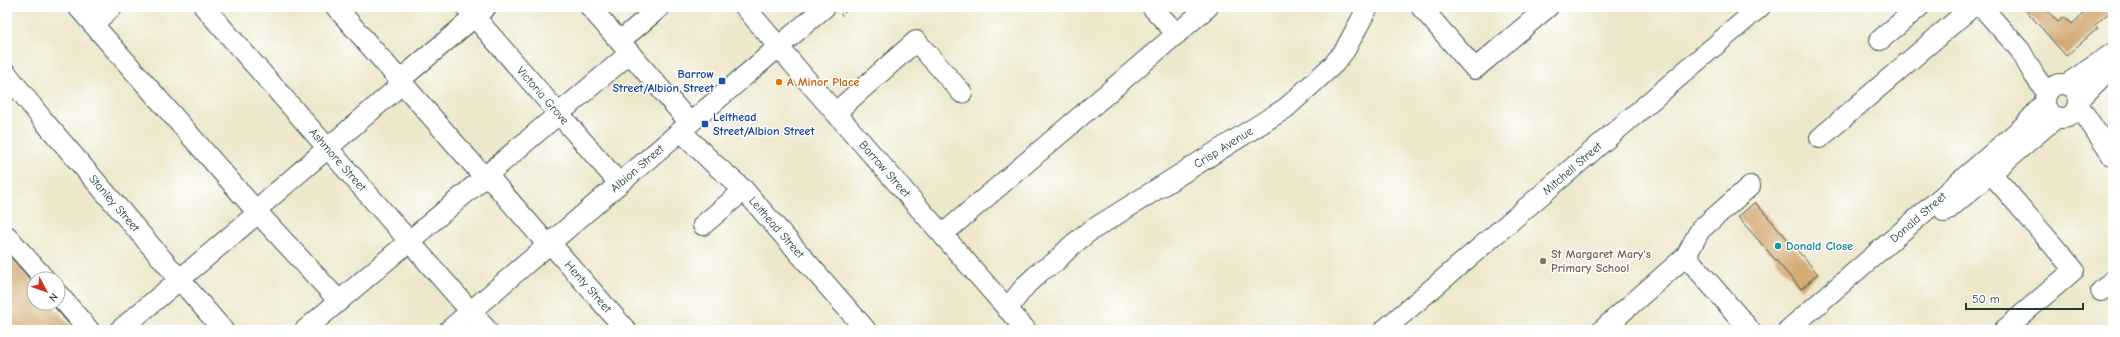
<svg xmlns="http://www.w3.org/2000/svg" width="2120" height="337" font-family="'Comic Neue',sans-serif">
  <style>
    .building { fill: #d4aa74 }
    .lines { fill: none; stroke-linecap: round; stroke-linejoin: round }
    .minor-casing { stroke: #3e564b; stroke-width: 22 }
    .path { stroke: #3e564b; stroke-width: 2.5; stroke-dasharray: 1 3; stroke-linecap: butt }
    .minor { stroke: #fff; stroke-width: 20 }
    .transit-dot { fill: #1a4fb4; stroke: #fff; stroke-width: 1.5 }
    .food-dot { fill: #e8710a; stroke: #fff; stroke-width: 1.5 }
    .culture-dot { fill: #0f9aa8; stroke: #fff; stroke-width: 1.5 }
    .education-dot { fill: #8d6e63; stroke: #fff; stroke-width: 1.5 }
    .labels { text-anchor: middle; stroke-width: 3; stroke-linejoin: round; paint-order: stroke }
    .transit-label { font-size: 12px; font-weight: bold; fill: #164399; stroke: #fff; text-anchor: end }
    .food-label { font-size: 12px; font-weight: bold; fill: #c56008; stroke: #fff; text-anchor: start }
    .street-label { font-size: 12px; fill: #1f3d34; stroke: #fff }
    .culture-label { font-size: 12px; font-weight: bold; fill: #0d838f; stroke: #fff; text-anchor: start }
    .education-label { font-size: 12px; font-weight: bold; fill: #785e54; stroke: #fff; text-anchor: start }
  </style>
  <rect width="100%" height="100%" fill="#fff"/>
  <filter id="ink" filterUnits="userSpaceOnUse"><feTurbulence type="fractalNoise" baseFrequency=".025" numOctaves="2"/><feDisplacementMap in="SourceGraphic" scale="8" xChannelSelector="R" yChannelSelector="G"/><feConvolveMatrix kernelMatrix="1 2 1 2 8 2 1 2 1" color-interpolation-filters="sRGB"/></filter>
  <filter id="wash" filterUnits="userSpaceOnUse"><feTurbulence type="fractalNoise" baseFrequency=".012" numOctaves="4" result="noise"/><feDisplacementMap in="SourceGraphic" scale="16" xChannelSelector="R" yChannelSelector="G"/><feGaussianBlur stdDeviation="0.9" result="paint"/><feColorMatrix in="noise" values="0 0 0 0 0 0 0 0 0 0 0 0 0 0 0 0 0 1.4 0 .05"/><feComposite in="paint" operator="in"/></filter>
  <g filter="url(#wash)">
    <rect width="100%" height="100%" fill="#eee7cb"/>
    <g id="blocks">
      <g class="building">
        <polygon points="2023,7 2044,7 2058,22 2064,17 2072,24 2091,7 2113,7 2113,9 2095,25 2098,28 2066,56"/>
        <polygon points="1755,202 1818,274 1801,289 1738,217"/>
        <polygon points="7,253 34,284 34,303 51,303 74,330 7,330"/>
      </g>
    </g>
  </g>
  <g filter="url(#ink)">
    <use href="#blocks" fill-opacity="0" stroke="#3e564b" stroke-width="1"/>
    <g class="lines">
      <g class="minor-casing">
        <g id="minor">
          <polyline points="78,7 258,213 339,301"/>
          <path id="s1" d="M204 7 487 330"/>
          <polyline points="336,7 485,178"/>
          <path id="s2" d="M466 7 619 183"/>
          <polyline points="590,7 690,123"/>
          <path id="s3" d="M745 7 805 78 1026 330"/>
          <polyline points="1152,7 1177,34"/>
          <polyline points="1421,7 1475,69 1548,7"/>
          <polyline points="1982,7 2020,50 2034,75 2047,93"/>
          <polyline points="93,24 112,7"/>
          <polyline points="1880,40 1919,7"/>
          <polyline points="620,41 660,7"/>
          <path id="s4" d="M7 74 43 120 223 330"/>
          <polyline points="400,80 486,7"/>
          <circle cx="2062" cy="101" r="17"/>
          <polyline points="2067,84 2113,53"/>
          <polyline points="2080,99 2113,65"/>
          <polyline points="2079,106 2113,157"/>
          <polyline points="836,112 916,41 962,93"/>
          <path id="s5" d="M681 131 713 163 744 190 866 330"/>
          <polyline points="1820,138 1972,7"/>
          <polyline points="1991,173 2074,270 2004,330"/>
          <polyline points="487,175 548,245"/>
          <polyline points="256,210 403,83"/>
          <polyline points="1945,212 2057,117"/>
          <polyline points="703,225 744,190"/>
          <polyline points="943,234 1208,7"/>
          <polyline points="7,236 45,279"/>
          <path id="s6" d="M550 243 626 330"/>
          <polyline points="1686,256 1700,230 1750,186"/>
          <polyline points="2101,291 2113,280"/>
          <polyline points="58,294 89,330"/>
          <path id="s7" d="M1007 309 1026 285 1041 271 1054 263 1070 247 1087 233 1286 108 1334 64 1345 50 1368 7"/>
          <polyline points="120,330 258,213"/>
          <polyline points="305,330 630,53"/>
          <path id="s8" d="M449 330 825 7"/>
          <path id="s9" d="M1384 330 1760 7"/>
          <polyline points="1602,330 1686,256 1750,330"/>
          <path id="s10" d="M1788 330 2026 124 2045 102"/>
        </g>
      </g>
      <polyline class="path" points="841,15 851,7"/>
      <use href="#minor" class="minor"/>
    </g>
  </g>
  <g class="transit-dot">
    <rect x="718" y="77" width="8" height="8" rx="2"/>
    <rect x="701" y="120" width="8" height="8" rx="2"/>
  </g>
  <circle class="food-dot" cx="779" cy="82" r="4"/>
  <circle class="culture-dot" cx="1778" cy="246" r="4"/>
  <circle class="education-dot" cx="1543" cy="261" r="4"/>
  <g class="labels">
    <g class="transit-label">
      <text x="714" y="78">Barrow<tspan x="714" dy="14">Street/Albion Street</tspan></text>
      <text x="713" y="121" text-anchor="start">Leithead<tspan x="713" dy="14">Street/Albion Street</tspan></text>
    </g>
    <g class="food-label">
      <text x="787" y="86">A Minor Place</text>
    </g>
    <g class="street-label">
      <text dy="4" stroke="none"><textPath href="#s2" startOffset="117">Victoria Grove</textPath></text>
      <text dy="4" stroke="none"><textPath href="#s7" startOffset="272">Crisp Avenue</textPath></text>
      <text dy="4" stroke="none"><textPath href="#s1" startOffset="203">Ashmore Street</textPath></text>
      <text dy="4" stroke="none"><textPath href="#s3" startOffset="214">Barrow Street</textPath></text>
      <text dy="4" stroke="none"><textPath href="#s9" startOffset="248">Mitchell Street</textPath></text>
      <text dy="4" stroke="none"><textPath href="#s8" startOffset="248">Albion Street</textPath></text>
      <text dy="4" stroke="none"><textPath href="#s4" startOffset="168">Stanley Street</textPath></text>
      <text dy="4" stroke="none"><textPath href="#s10" startOffset="172">Donald Street</textPath></text>
      <text dy="4" stroke="none"><textPath href="#s5" startOffset="136">Leithead Street</textPath></text>
      <text dy="4" stroke="none"><textPath href="#s6" startOffset="58">Henty Street</textPath></text>
    </g>
    <g class="culture-label">
      <text x="1786" y="250">Donald Close</text>
    </g>
    <g class="education-label">
      <text x="1551" y="258">St Margaret Mary's<tspan x="1551" dy="14">Primary School</tspan></text>
    </g>
  </g>
  <rect width="2120" height="337" fill="none" stroke="#fff" stroke-width="24"/>
  <g transform="translate(46 291) rotate(131)"><circle r="19" fill="#ffffff" stroke="#a5b1ae"/>
  <path d="M0-3L7 15L0 10L-7 15Z" fill="#c8321e"/>
  <text y="-6" font-size="11" font-weight="bold" text-anchor="middle" fill="#1f3d34">N</text>
  </g>
  <path d="M1966 303v6h117v-6" fill="none" stroke="#1f3d34" stroke-width="2"/>
  <text x="1972" y="303" font-size="12" fill="#1f3d34" stroke="#ffffff" stroke-width="3" paint-order="stroke">50 m</text>
</svg>
